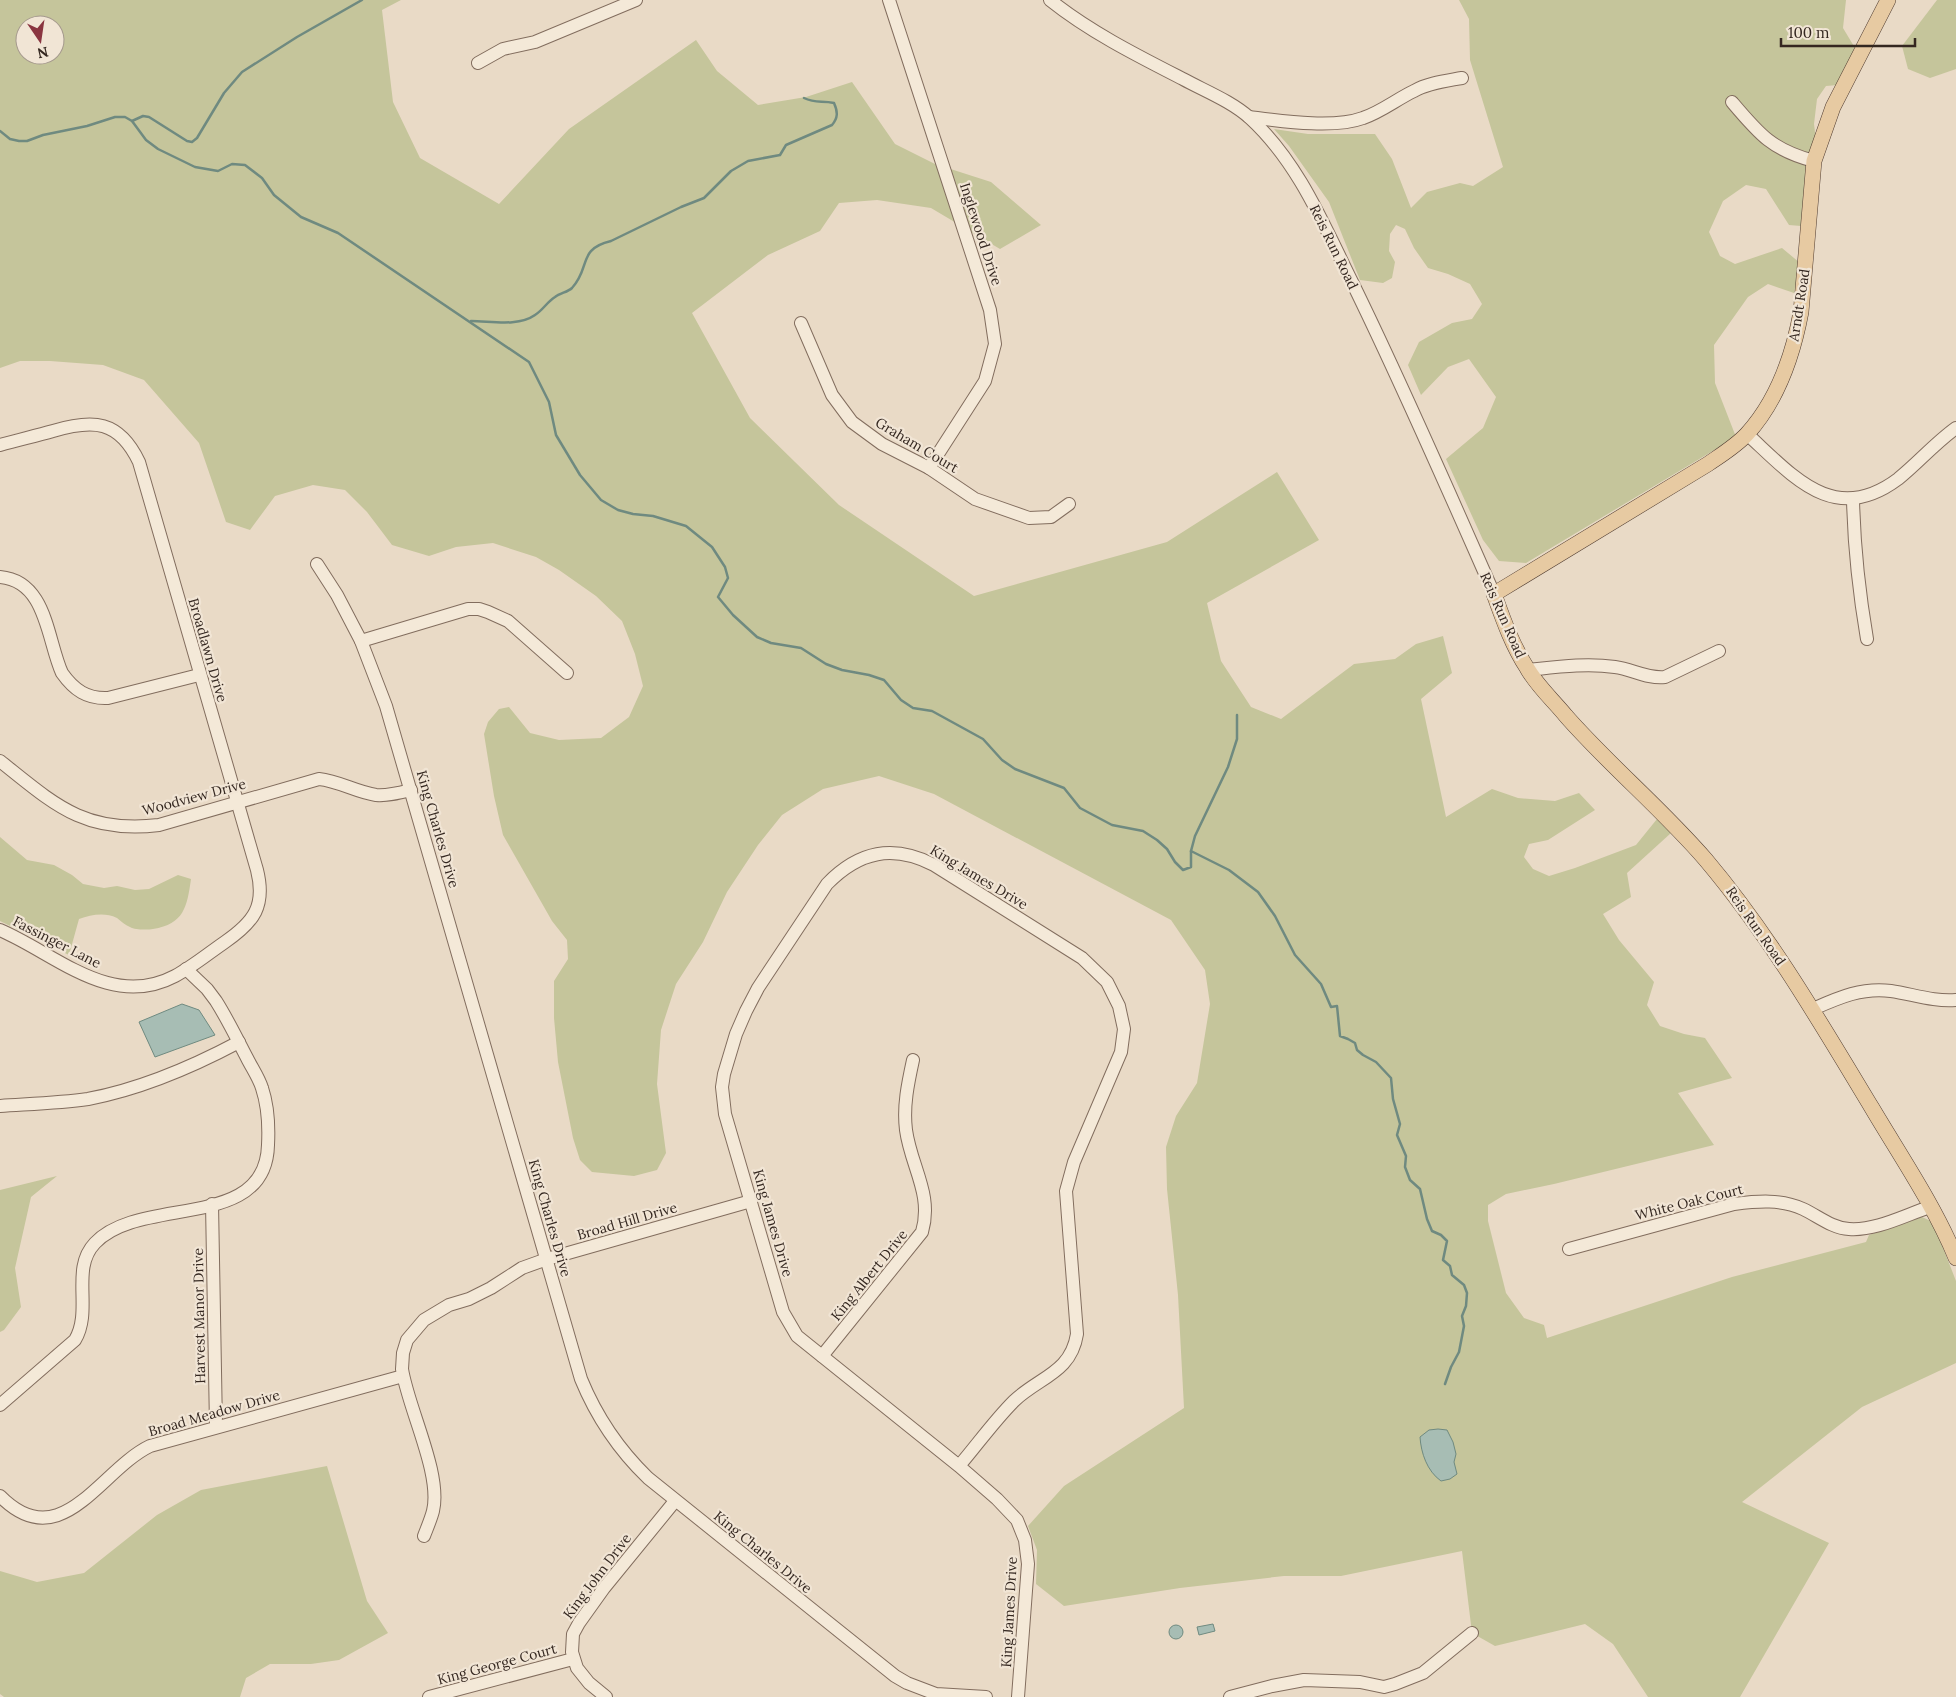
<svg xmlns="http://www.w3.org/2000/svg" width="1956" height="1697" font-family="Lora,serif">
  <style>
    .green { fill: #c5c59b; fill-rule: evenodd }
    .water { fill: #a7bdb4; stroke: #6f8a80 }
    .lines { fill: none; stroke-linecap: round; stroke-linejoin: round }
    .stream { stroke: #6f8a80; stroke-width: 2.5 }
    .minor-casing { stroke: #826d5e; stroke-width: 14 }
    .major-casing { stroke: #503c31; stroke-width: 16 }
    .minor { stroke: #f4e9d8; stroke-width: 12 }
    .major { stroke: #e7caa2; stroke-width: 15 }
    .labels { text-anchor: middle; stroke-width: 4.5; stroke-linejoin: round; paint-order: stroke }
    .street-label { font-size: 14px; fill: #342720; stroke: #f1e5d5 }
  </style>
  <rect width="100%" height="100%" fill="#e9dac6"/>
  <g class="green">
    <path d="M0 0H401L382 10 393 102 420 158 499 204 569 129 696 40 717 71 758 105 806 97 852 82 895 144 935 164 991 182 1041 225 1000 249 931 208 877 200 839 203 820 231 768 255 692 313 750 418 839 505 974 596 1167 542 1277 472 1319 540 1207 603 1221 661 1251 707 1281 719 1354 664 1395 659 1416 644 1443 636 1452 673 1421 699 1446 817 1492 789 1518 798 1555 801 1579 793 1595 810 1548 840 1529 844 1524 857 1533 869 1549 876 1575 868 1636 845 1657 819 1671 833 1627 873 1631 897 1603 914 1619 940 1654 982 1647 1005 1660 1026 1684 1034 1705 1038 1732 1078 1678 1093 1714 1145 1554 1184 1506 1194 1488 1205V1221L1506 1293 1524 1318 1544 1325 1547 1338 1732 1277 1866 1242 1869 1235 1922 1217 1933 1222 1956 1281V1363L1862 1407 1742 1502 1829 1543 1740 1697H1648L1613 1644 1585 1624 1495 1646 1472 1633 1462 1551 1341 1576H1284L1180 1588 1064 1606 1036 1584 1037 1550 1028 1526 1064 1486 1184 1408 1178 1295 1167 1189 1166 1147 1176 1116 1197 1083 1210 1004 1205 970 1171 920 934 794 879 776 823 789 782 815 758 845 727 892 703 942 676 984 661 1030 657 1084 666 1153 657 1170 634 1176 592 1172 580 1160 573 1138 558 1062 554 1018V981L568 959 567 940 552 921 503 835 494 796 484 734 488 722 499 709 509 707 530 733 559 740 601 738 629 717 643 686 635 654 622 621 596 596 559 570 536 557 493 543 456 547 429 556 392 545 367 512 345 490 313 485 275 496 250 530 226 522 199 443 144 380 103 365 50 361H20L0 368ZM25 25H55V55H25Z"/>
    <polygon points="1459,0 1846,0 1843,28 1855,48 1838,85 1826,86 1817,99 1814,124 1816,140 1801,226 1789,225 1766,189 1746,185 1723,201 1709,232 1720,256 1735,264 1782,248 1800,263 1794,293 1768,284 1748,297 1714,345 1715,383 1736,437 1526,563 1499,561 1483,540 1446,459 1483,428 1496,397 1469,359 1448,367 1421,395 1408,365 1419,342 1452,323 1472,319 1482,304 1470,284 1448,274 1428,268 1414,248 1405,229 1396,225 1390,234 1389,251 1395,262 1392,278 1383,283 1360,280 1329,202 1289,146 1274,129 1308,134 1375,134 1392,159 1411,208 1427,192 1460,183 1473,186 1503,167 1470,60 1469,19"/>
    <polygon points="1937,0 1956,0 1956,69 1930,78 1908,69 1902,46"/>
    <path d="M0 837 27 860 54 865 72 875 83 884 104 888 117 886 135 890 149 889 178 875 191 879C187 907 184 924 153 929 147 930 135 930 130 927 125 925 121 921 117 918 104 912 91 915 79 919L69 955 0 921Z"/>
    <polygon points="57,1176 31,1197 15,1268 21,1307 4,1330 0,1332 0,1190"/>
    <polygon points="327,1466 367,1601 388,1633 339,1660 311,1664 270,1664 246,1678 240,1697 4,1697 0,1694 0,1571 37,1582 84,1573 157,1515 201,1490"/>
  </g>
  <g class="water">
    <polygon points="182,1004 199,1010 215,1035 155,1057 139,1022"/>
    <path d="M1438 1429 1447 1430 1453 1442 1456 1454 1454 1462 1457 1474 1450 1479 1441 1481C1427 1471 1421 1453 1420 1437L1429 1430Z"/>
    <polygon points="1213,1624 1215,1631 1199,1635 1197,1627"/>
    <circle cx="1176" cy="1632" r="7"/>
  </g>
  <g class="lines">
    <g class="stream">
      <polyline points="132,121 143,116 149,117 187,141 192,142 197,138 224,93 242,72 297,37 362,0"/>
      <polyline points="0,131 10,139 19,141 27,141 43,135 87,126 115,117 125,117 132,121 146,140 158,149 195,167 218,171 232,164 245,165 262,178 274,195 301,217 338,233 529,362 549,402 556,435 580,475 601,500 618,510 633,514 653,516 686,526 712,547 725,567 728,578 718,597 733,615 757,637 771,643 801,648 826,664 842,670 869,675 884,680 901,700 913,708 932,711 983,739 1002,760 1015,769 1064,788 1080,808 1112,825 1143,831 1157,840 1167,849 1175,862 1183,870 1191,867 1191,851 1229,870 1258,892 1275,916 1295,955 1321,984 1331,1007 1337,1006 1340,1036 1348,1039 1355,1043 1357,1050 1363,1055 1376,1062 1391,1078 1393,1099 1400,1124 1397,1135 1406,1156 1405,1167 1410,1180 1420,1189 1427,1219 1432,1231 1441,1235 1447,1241 1443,1260 1450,1266 1452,1275 1464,1285 1467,1293 1466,1306 1462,1316 1464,1326 1459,1352 1451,1367 1445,1384"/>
      <path d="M471 321C491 321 518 327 535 315 543 310 547 302 555 297 560 293 568 292 572 288 591 268 577 249 611 241L681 207 704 198 731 171 748 161 780 155 786 145 832 125C838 118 838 112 834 103 822 100 816 104 804 98"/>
      <polyline points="1191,851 1195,836 1228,767 1237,739 1237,715"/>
    </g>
    <g class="minor-casing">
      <g id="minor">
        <polyline points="889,0 990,310 995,344 985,381 929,468"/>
        <path d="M1050 0C1090 32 1138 56 1183 79 1205 91 1231 101 1250 118 1299 163 1324 226 1353 284 1403 386 1448 490 1494 594"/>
        <polyline points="478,63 503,49 535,42 636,0"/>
        <path d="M1732 102C1759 134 1772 150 1814 161"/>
        <path d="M1249 117C1281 121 1333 129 1363 118 1381 112 1397 99 1414 91 1428 83 1446 81 1462 78"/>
        <polyline points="801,323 832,395 852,422 882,444 929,468 975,499 1029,518 1051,517 1069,504"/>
        <path d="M1747 434C1793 476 1834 527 1898 479 1918 463 1935 443 1956 428"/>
        <path d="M0 445C18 440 35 436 53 431 93 419 119 420 139 462L257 870C266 906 254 922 225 942 209 953 192 967 175 976 111 1010 56 954 0 930"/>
        <path d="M1853 499C1854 546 1859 592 1867 639"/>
        <path d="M317 564 337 595 361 641 386 706 581 1379C597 1418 618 1449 648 1478L895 1676 907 1683 936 1694 986 1697"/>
        <path d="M0 577C47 581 47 640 62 673 74 690 87 699 108 698L199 675"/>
        <polyline points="361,641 468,609 479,609 488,612 508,621 567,673"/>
        <path d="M1528 670C1557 667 1586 663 1615 667 1632 669 1647 679 1665 677L1719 651"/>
        <path d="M0 761C54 804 84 834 159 825L319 779C339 781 356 792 376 795 388 796 399 793 411 790"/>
        <path d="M1813 1009C1838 998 1862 987 1891 991 1912 994 1934 1002 1956 1000"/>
        <path d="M0 1106C29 1104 60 1103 88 1099 141 1089 192 1067 239 1042"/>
        <polyline points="212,1204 216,1426"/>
        <path d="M1569 1249 1734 1204C1758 1201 1781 1199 1803 1209 1818 1216 1832 1228 1849 1229 1876 1231 1905 1215 1930 1207"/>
        <path d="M822 1356 922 1232C933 1194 911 1167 906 1130 903 1106 908 1083 913 1060"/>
        <path d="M0 1405 75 1340C93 1310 70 1269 95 1243 140 1195 266 1232 268 1145 269 1126 268 1106 262 1088 259 1078 252 1068 247 1058 237 1039 228 1020 216 1001L207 989 186 969"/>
        <path d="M959 1466C977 1445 994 1421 1014 1401 1039 1377 1071 1373 1077 1334L1066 1191 1074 1162 1121 1052 1124 1029 1119 1006 1107 982 1082 958 934 865C893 844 859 851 827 884L758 988 746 1011 736 1034 724 1074 722 1087 725 1114 783 1312 797 1336 959 1466 997 1499 1017 1520 1025 1540 1028 1564 1018 1697"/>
        <path d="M0 1496C61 1558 100 1470 150 1446L403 1376"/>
        <path d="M424 1536C427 1528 431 1519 433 1511 442 1474 408 1408 402 1369L403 1353 407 1340 424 1320 449 1305 469 1299 491 1288 522 1268 547 1259 751 1201"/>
        <polyline points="429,1697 573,1659"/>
        <polyline points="606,1697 589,1683 577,1668 572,1652 573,1634 579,1623 604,1588 675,1501"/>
        <polyline points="1230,1697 1272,1686 1304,1680 1360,1682 1384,1687 1395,1684 1423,1673 1472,1633"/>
      </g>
    </g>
    <g class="major-casing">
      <path id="major" d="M1888 0 1833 107 1814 161 1801 312C1793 355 1777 401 1747 434 1736 446 1721 455 1708 464L1494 594C1503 619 1512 645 1527 668 1537 686 1553 700 1566 716 1610 766 1662 809 1706 860 1770 936 1820 1022 1872 1108 1901 1157 1934 1205 1956 1258"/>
    </g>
    <use href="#minor" class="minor"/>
    <use href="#major" class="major"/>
  </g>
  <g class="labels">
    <g class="street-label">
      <text transform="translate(981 234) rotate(72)" y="5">Inglewood Drive</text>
      <text transform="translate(1334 247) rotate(64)" y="5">Reis Run Road</text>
      <text transform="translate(1799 305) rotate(-81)" y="5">Arndt Road</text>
      <text transform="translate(917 445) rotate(31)" y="5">Graham Court</text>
      <text transform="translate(1503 615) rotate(66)" y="5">Reis Run Road</text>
      <text transform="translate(208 650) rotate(74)" y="5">Broadlawn Drive</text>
      <text transform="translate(194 797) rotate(-15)" y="5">Woodview Drive</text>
      <text transform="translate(438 829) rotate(74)" y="5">King Charles Drive</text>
      <text transform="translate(979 877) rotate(31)" y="5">King James Drive</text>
      <text transform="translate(1756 926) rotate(55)" y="5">Reis Run Road</text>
      <text transform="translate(57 942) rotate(27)" y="5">Fassinger Lane</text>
      <text transform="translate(1689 1202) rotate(-14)" y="5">White Oak Court</text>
      <text transform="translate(550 1218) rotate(74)" y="5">King Charles Drive</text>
      <text transform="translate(627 1221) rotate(-16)" y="5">Broad Hill Drive</text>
      <text transform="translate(773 1223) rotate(74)" y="5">King James Drive</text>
      <text transform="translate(869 1275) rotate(-51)" y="5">King Albert Drive</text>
      <text transform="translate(199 1316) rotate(-91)" y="5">Harvest Manor Drive</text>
      <text transform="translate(214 1413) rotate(-16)" y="5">Broad Meadow Drive</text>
      <text transform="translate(763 1552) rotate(39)" y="5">King Charles Drive</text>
      <text transform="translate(597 1576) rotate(-53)" y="5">King John Drive</text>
      <text transform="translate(1009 1612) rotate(-87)" y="5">King James Drive</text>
      <text transform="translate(497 1664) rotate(-15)" y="5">King George Court</text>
    </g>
  </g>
  <g transform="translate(40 40) rotate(167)"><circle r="24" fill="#f1e5d5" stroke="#a5998d"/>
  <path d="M0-4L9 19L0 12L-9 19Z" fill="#8a3540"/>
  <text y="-8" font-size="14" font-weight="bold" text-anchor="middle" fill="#342720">N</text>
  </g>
  <path d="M1781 38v8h134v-8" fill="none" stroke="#342720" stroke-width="2.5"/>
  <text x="1788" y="38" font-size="15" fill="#342720" stroke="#f1e5d5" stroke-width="4" paint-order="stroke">100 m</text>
</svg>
